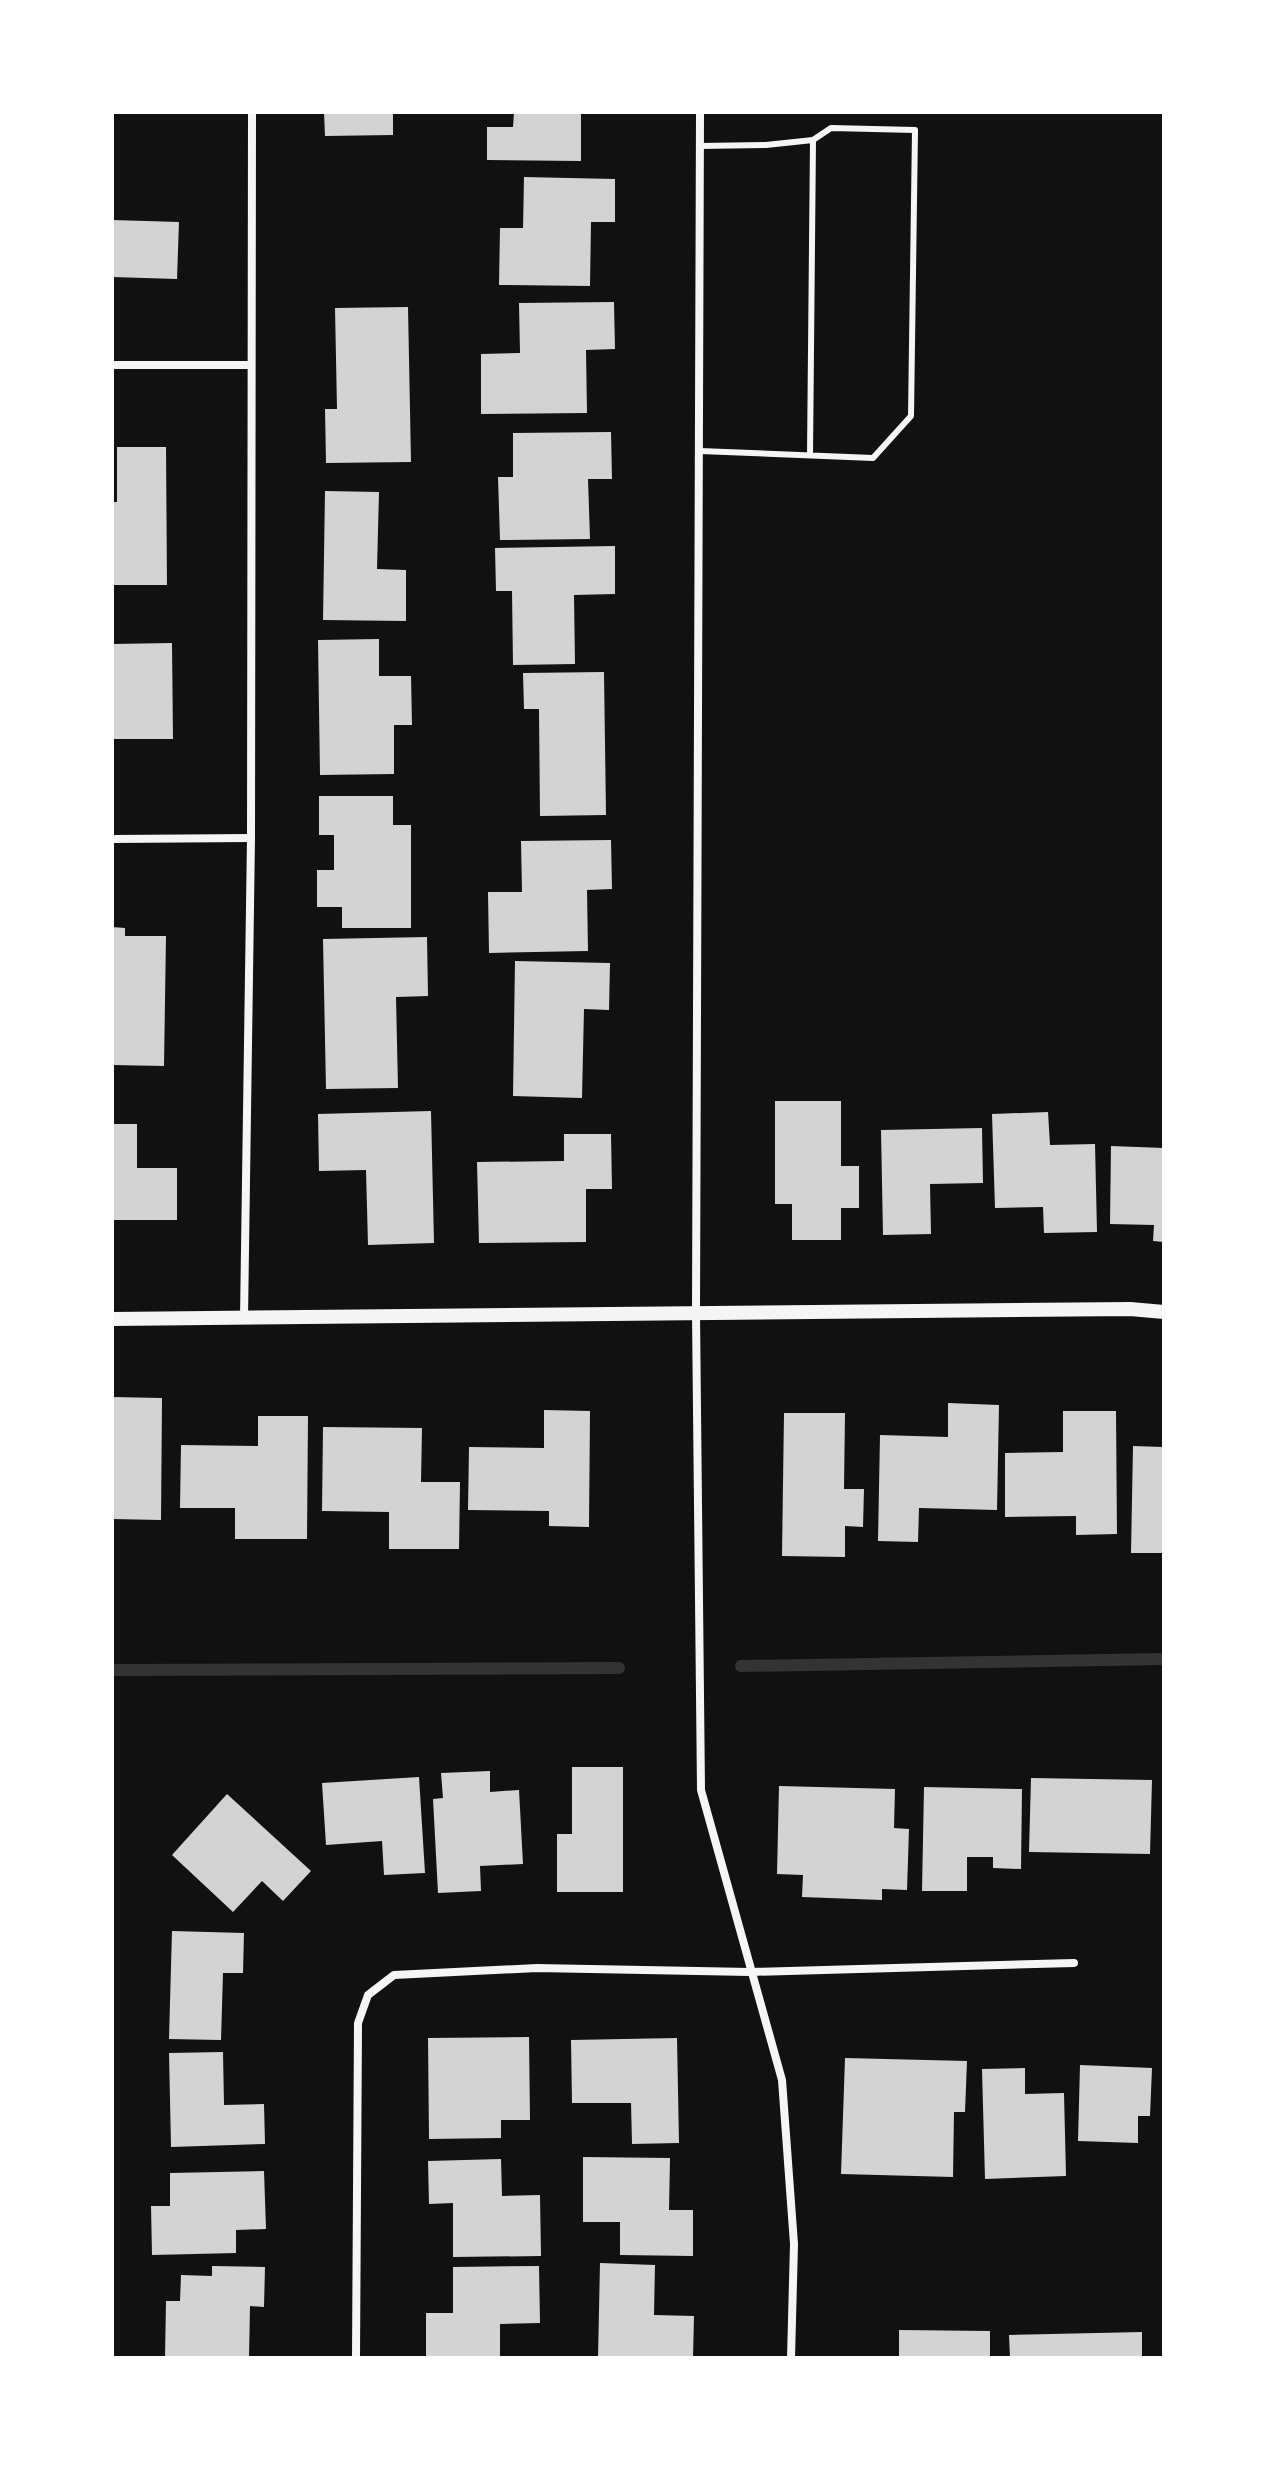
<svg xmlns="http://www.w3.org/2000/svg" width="1276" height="2470" font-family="Overpass,sans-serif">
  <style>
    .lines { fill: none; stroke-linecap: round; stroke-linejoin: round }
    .stream { stroke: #333; stroke-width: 12 }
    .building { fill: #d3d3d3 }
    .service { stroke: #f5f5f5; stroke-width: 6 }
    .minor { stroke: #f5f5f5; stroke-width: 8 }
    .tertiary { stroke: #f5f5f5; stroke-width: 14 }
  </style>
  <rect width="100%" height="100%" fill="#111"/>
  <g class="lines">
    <g class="stream">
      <polyline points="741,1666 1164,1659"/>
      <polyline points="112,1670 619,1668"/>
    </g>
  </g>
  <g class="building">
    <polygon points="324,112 393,112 393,135 325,136"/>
    <polygon points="514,112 581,112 581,161 487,160 487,127 513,127"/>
    <polygon points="524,177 615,179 615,222 591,222 590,286 499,285 500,228 523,228"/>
    <polygon points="112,220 179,222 177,279 112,277"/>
    <polygon points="614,302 615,349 586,350 587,413 481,414 481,354 520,353 519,303"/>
    <polygon points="408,307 411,462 326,463 325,409 337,409 335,308"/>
    <polygon points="611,432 612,479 588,479 590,539 500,540 498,477 513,477 513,433"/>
    <polygon points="117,447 166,447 167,585 112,585 112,502 117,502"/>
    <polygon points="325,491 379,492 377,569 406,570 406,621 323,620"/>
    <polygon points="615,546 615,594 574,595 575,664 513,665 512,591 496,591 495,548"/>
    <polygon points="379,639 379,676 411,676 412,725 394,725 394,774 320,775 318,640"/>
    <polygon points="172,643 173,739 112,739 112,644"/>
    <polygon points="604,672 606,815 540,816 539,709 524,709 523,673"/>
    <polygon points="319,796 393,796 393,825 411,825 411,928 342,928 342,907 317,907 317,870 334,870 334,835 319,835"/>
    <polygon points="611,840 612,889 587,890 588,951 489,953 488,892 522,892 521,841"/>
    <polygon points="112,927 125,928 125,936 166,936 164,1066 112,1065"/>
    <polygon points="427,937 428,996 396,997 398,1088 326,1089 323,939"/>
    <polygon points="515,961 610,963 609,1010 584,1009 582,1098 513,1096"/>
    <polygon points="775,1101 841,1101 841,1166 859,1166 859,1208 841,1208 841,1240 792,1240 792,1204 775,1204"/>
    <polygon points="431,1111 434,1243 368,1245 366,1170 319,1171 318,1114"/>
    <polygon points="1048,1112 1050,1145 1095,1144 1097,1232 1044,1233 1043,1207 995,1208 992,1114"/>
    <polygon points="112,1124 137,1124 137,1168 177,1168 177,1220 112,1220"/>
    <polygon points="982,1128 983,1183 930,1184 931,1234 883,1235 881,1130"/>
    <polygon points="564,1134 611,1134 612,1189 586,1189 586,1242 479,1243 477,1162 564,1161"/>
    <polygon points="1111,1146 1164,1148 1164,1242 1153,1241 1154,1225 1110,1224"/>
    <polygon points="112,1397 162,1398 161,1520 112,1519"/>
    <polygon points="948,1403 999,1405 997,1510 919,1508 918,1542 878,1541 880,1435 948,1437"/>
    <polygon points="544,1410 590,1411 589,1527 549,1526 549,1511 468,1510 469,1447 544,1448"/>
    <polygon points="1063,1411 1116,1411 1117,1534 1076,1535 1076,1516 1005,1517 1005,1453 1063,1452"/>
    <polygon points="784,1413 845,1413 844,1489 864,1489 863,1527 845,1526 845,1557 782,1556"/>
    <polygon points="258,1416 308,1416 307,1539 235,1539 235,1508 180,1508 181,1445 258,1446"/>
    <polygon points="323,1427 422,1428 421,1482 460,1482 459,1549 389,1549 389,1512 322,1511"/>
    <polygon points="1133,1446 1164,1447 1164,1553 1131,1553"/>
    <polygon points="572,1767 623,1767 623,1892 557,1892 557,1834 572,1834"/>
    <polygon points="490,1771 490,1792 519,1790 523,1864 480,1866 481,1891 438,1893 433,1799 443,1798 441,1773"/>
    <polygon points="419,1777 425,1873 384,1875 382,1841 326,1845 322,1783"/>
    <polygon points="1031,1778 1152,1780 1150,1854 1029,1852"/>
    <polygon points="779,1786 895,1789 894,1828 909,1829 907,1890 882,1889 882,1900 802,1897 803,1875 777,1874"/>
    <polygon points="924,1787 1022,1789 1021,1869 993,1868 993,1857 967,1857 967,1891 922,1891"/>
    <polygon points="227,1794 311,1871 283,1901 262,1881 233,1912 172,1855"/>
    <polygon points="172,1931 244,1933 243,1973 223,1973 221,2040 169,2039"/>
    <polygon points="529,2037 530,2120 501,2120 501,2138 429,2139 428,2038"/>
    <polygon points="677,2038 679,2143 632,2144 631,2103 572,2103 571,2040"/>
    <polygon points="223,2052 224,2105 264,2104 265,2144 171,2147 169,2053"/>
    <polygon points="845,2058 967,2061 965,2112 954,2112 953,2177 841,2174"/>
    <polygon points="1080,2065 1152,2068 1150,2116 1138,2116 1138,2143 1078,2141"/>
    <polygon points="1025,2068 1025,2094 1064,2093 1066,2176 985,2179 982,2069"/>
    <polygon points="583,2157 670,2158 669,2210 693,2210 693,2256 620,2255 620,2222 583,2222"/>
    <polygon points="501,2159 502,2196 540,2195 541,2256 453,2257 453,2203 429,2204 428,2161"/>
    <polygon points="264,2171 266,2229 236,2230 236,2253 152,2255 151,2206 170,2206 170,2173"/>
    <polygon points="600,2263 655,2265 654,2315 694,2316 693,2358 598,2358"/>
    <polygon points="212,2266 265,2267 264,2307 250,2306 249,2358 165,2358 166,2301 180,2301 181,2275 212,2276"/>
    <polygon points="539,2266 540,2323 500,2324 500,2358 426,2358 426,2313 453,2313 453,2267"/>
    <polygon points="899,2330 990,2331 990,2358 899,2358"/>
    <polygon points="1142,2332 1142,2358 1010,2358 1009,2335"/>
  </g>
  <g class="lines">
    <g class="service">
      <polyline points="700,146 766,145 813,140"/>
      <polyline points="700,451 873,458 911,416 915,130 831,128 813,140 810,455"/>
    </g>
    <g class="minor">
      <polyline points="700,112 696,1314 701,1790 782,2080 794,2244 791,2358"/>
      <polyline points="112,365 251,365"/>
      <polyline points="112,839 251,838"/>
      <polyline points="244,1318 251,838 252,112"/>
      <polyline points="356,2358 358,2023 368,1995 394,1975 537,1968 750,1972 1074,1963"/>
    </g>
    <polyline class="tertiary" points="112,1319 1130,1309 1164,1312"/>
  </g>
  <rect width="1276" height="2470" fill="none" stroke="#ffffff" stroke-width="228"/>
</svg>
